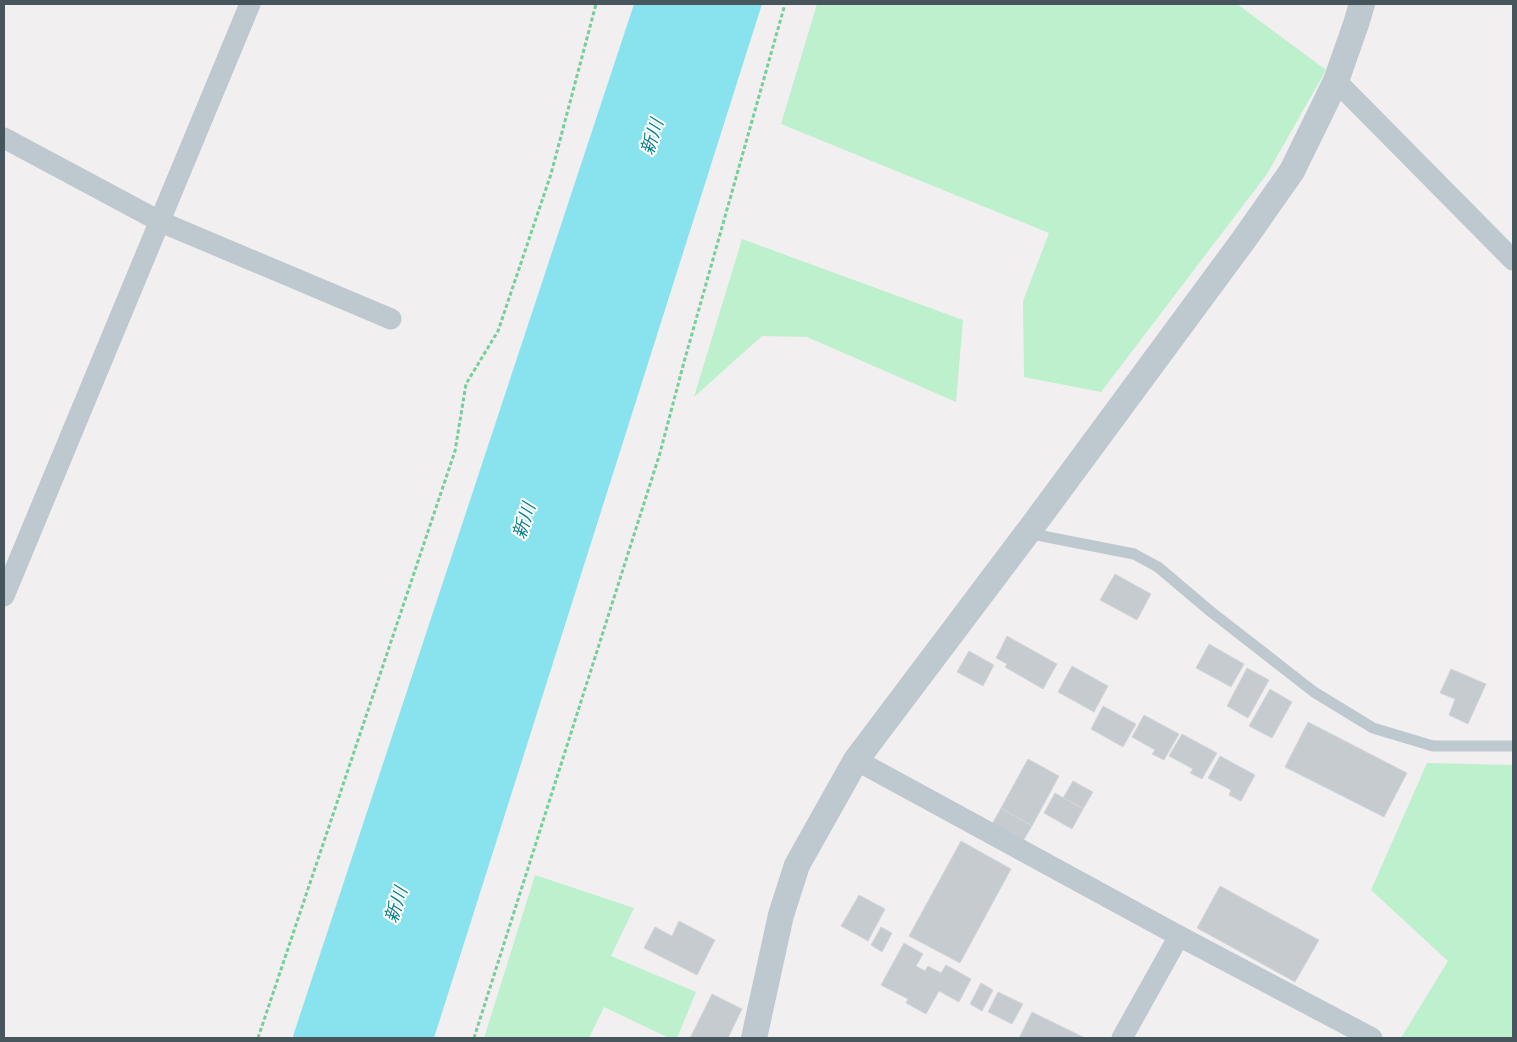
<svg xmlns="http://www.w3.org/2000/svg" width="1517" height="1042" font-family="'IBM Plex Sans','Noto Sans JP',sans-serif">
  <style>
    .green { fill: #bdf0cc }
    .water { fill: #89e3ee }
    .building { fill: #c6cbcf; stroke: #d3d6db }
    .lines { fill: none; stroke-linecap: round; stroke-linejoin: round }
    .path { stroke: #74cf9a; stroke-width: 3; stroke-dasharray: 4 2.5; stroke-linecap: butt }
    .service { stroke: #bdc8cf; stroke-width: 11 }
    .minor { stroke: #bdc8cf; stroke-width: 21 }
    .tertiary { stroke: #bdc8cf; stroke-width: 26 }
    .labels { text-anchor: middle; stroke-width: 4; stroke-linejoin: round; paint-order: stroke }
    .water-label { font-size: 18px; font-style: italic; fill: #0b808f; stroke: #fff }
  </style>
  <rect width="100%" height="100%" fill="#f2eff0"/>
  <g class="green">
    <polygon points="817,4 1237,4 1326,70 1267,174 1101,392 1024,377 1023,301 1049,233 781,124"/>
    <polygon points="742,239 963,320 956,402 807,337 762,336 694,397"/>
    <polygon points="1427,763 1513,765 1513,1038 1401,1038 1448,961 1371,890"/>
    <polygon points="535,875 634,908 611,956 696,992 677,1038 669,1038 604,1007 589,1038 484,1038"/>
  </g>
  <polygon class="water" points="634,4 762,4 434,1038 295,1038 293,1036"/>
  <g class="building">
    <polygon points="1115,574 1151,594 1137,620 1100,600"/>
    <polygon points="1007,636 1057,664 1043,689 1005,667 1007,664 996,658"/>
    <polygon points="1209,644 1244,664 1231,687 1196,668"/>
    <polygon points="969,651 994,665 983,686 957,672"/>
    <polygon points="1072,666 1108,686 1094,712 1058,692"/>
    <polygon points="1247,668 1269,680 1248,718 1227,706"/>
    <polygon points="1451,669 1486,684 1468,724 1449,715 1455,699 1440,693"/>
    <polygon points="1270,689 1292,702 1272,738 1249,726"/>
    <polygon points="1103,706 1136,724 1123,747 1091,729"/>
    <polygon points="1144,715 1179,734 1164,760 1152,754 1155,750 1132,737"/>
    <polygon points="1308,722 1407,773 1384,817 1285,767"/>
    <polygon points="1182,734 1217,753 1202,779 1190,773 1193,769 1169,756"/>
    <polygon points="1220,756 1255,775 1241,801 1229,795 1231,790 1208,778"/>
    <polygon points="1028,759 1059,776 1032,826 1001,808"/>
    <polygon points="1073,781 1093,792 1083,809 1063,798"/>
    <polygon points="1055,793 1083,809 1072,829 1044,813"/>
    <polygon points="1001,808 1032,826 1023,841 992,824"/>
    <polygon points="961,841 1011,869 960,963 909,936"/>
    <polygon points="1220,886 1319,940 1295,982 1197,928"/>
    <polygon points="859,895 885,909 868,941 841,926"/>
    <polygon points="679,921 715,940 697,975 644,948 655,927 672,936"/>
    <polygon points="881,927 892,933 882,952 871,945"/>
    <polygon points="904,943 923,954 916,966 925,971 928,966 941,973 946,965 971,979 959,1002 939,991 926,1014 906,1003 908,999 881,985"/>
    <polygon points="981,983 993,990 982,1011 970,1004"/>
    <polygon points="998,992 1023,1004 1012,1024 988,1012"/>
    <polygon points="712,994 742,1009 728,1038 690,1038"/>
    <polygon points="1032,1012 1085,1038 1019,1038"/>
  </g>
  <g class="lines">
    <g class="path">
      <polyline points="258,1038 455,451 466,384 498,331 551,174 596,4"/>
      <polyline points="474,1038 660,453 684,362 785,4"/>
    </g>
    <polyline class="service" points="1027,533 1134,554 1158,567 1210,611 1314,692 1373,728 1433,746 1513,746"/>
    <g class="minor">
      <polyline points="1336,81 1513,260"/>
      <polyline points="4,138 161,222 391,319"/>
      <polyline points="4,596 250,4"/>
      <polyline points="856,760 1179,936 1372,1038"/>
      <polyline points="1122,1038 1179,936"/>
    </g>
    <polyline class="tertiary" points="754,1038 781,915 797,865 856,760 1034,524 1245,238 1292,171 1336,81 1356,24 1362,4"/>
  </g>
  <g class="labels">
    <g class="water-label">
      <text transform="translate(652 137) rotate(-72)" y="6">新川</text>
      <text transform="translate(524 521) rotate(-72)" y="6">新川</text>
      <text transform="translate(396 905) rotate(-72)" y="6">新川</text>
    </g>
  </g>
  <rect width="1517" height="1042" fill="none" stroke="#47555d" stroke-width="10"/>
</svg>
